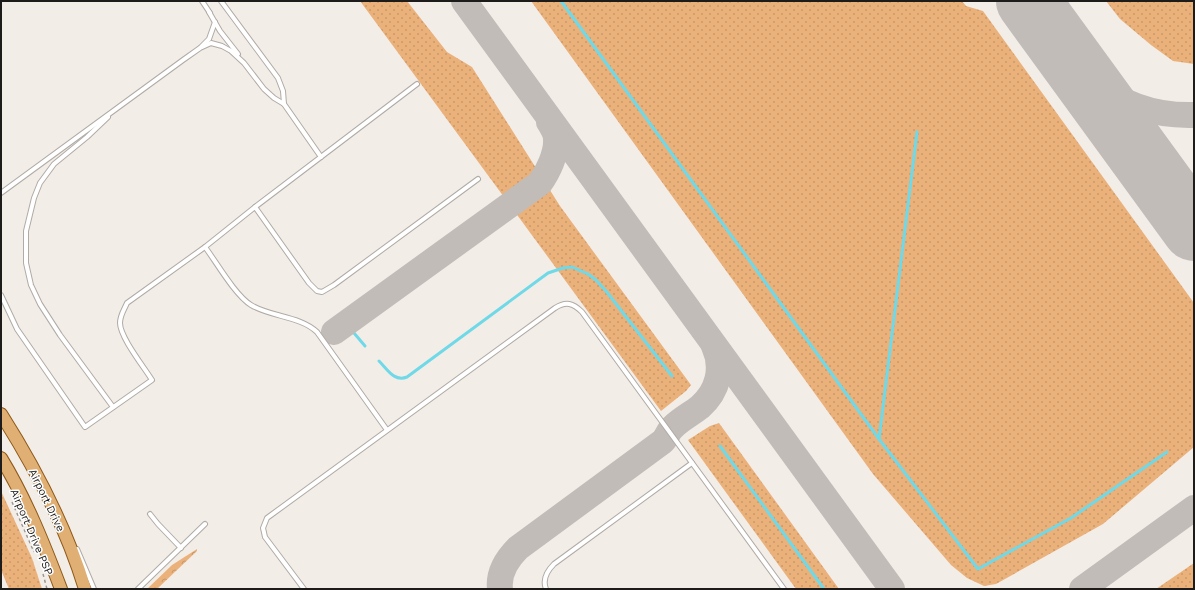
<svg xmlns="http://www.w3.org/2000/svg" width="1195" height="590" font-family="'Work Sans',sans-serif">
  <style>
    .grass { fill: url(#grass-dots) }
    .forest { fill: url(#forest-crowns) }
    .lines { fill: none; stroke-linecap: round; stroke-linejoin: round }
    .stream { stroke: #6fd9e7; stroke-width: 3 }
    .taxiway { stroke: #c2bcb8; stroke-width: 26 }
    .runway { stroke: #c2bcb8; stroke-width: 64 }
    .lane-casing { stroke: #b0aba6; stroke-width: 6 }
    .primary-casing { stroke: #8e5817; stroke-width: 14 }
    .path { stroke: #9c9794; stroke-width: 1.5; stroke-dasharray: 3 3; stroke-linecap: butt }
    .lane { stroke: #fff; stroke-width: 4 }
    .primary { stroke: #e0af73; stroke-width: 12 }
    .labels { text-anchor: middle; stroke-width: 3; stroke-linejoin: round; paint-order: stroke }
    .street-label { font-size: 11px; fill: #1e1c1a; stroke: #fff }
  </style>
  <defs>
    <pattern id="grass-dots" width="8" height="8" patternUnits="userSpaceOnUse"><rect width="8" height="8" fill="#ebb17b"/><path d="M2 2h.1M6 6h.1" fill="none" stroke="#c9986a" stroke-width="1.8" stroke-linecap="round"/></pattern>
    <pattern id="forest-crowns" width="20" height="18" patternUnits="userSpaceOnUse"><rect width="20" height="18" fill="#ebb17b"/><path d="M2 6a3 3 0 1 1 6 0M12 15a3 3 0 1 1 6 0" fill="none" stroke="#c9986a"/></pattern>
  </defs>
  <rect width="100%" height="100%" fill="#f3ede8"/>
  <g class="grass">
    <polygon points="360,1 407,1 447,52 472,67 560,206 691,385 686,391 661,411"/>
    <polygon points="531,1 962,1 966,6 983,11 1194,303 1194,447 1103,524 996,584 984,586 967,578 951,565 873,474"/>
    <polygon points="1106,1 1194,1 1194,64 1173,61 1151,45 1120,19"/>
    <polygon points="719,423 839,589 796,589 688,440 710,426"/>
    <polygon points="1,491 32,558 42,589 9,589 1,570"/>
    <polygon points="1194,563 1194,589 1156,589"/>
  </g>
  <polygon class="forest" points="197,549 197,551 157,589 147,589 172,565"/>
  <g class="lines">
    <g class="stream">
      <polyline points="561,1 879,439 978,569 1071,518 1167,452"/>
      <polyline points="354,333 365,346"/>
      <path d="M379 361C388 370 394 382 407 377L548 273 563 268 572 267 588 274 596 280 606 291 672 376"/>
      <polyline points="879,439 917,132"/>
      <polyline points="720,446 824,589"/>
    </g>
    <g class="taxiway">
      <polyline points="464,1 892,589"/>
      <path d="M1067 55C1076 64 1084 73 1094 81 1122 105 1157 116 1194 115"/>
      <path d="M334 332 540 183C548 172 557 153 556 139 556 133 552 127 549 122"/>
      <path d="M500 589C498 572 507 559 518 548L662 442C667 438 668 431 673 427 681 419 691 414 700 407 718 391 724 368 714 346"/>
      <polyline points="1082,589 1194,508"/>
    </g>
    <polyline class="runway" points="1028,1 1194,229"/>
    <g class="lane-casing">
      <g id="lane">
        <polyline points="202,1 210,13"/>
        <polyline points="221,1 278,78 283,91 284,104"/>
        <polyline points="209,12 220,31 238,54"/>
        <polyline points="201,47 209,39 215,22"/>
        <polyline points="108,117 87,137 54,164 40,183 34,198 26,231 26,263 31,285 40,304 60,335 113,407"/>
        <polyline points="1,193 183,60 200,48 211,43 222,46 231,51 244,63 264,89 274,98 284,104 321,157"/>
        <polyline points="255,207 417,84"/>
        <path d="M205 247C217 263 235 295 251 305 271 317 300 316 317 332L387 430"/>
        <path d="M1 295 17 329 85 427 152 380C144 367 120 337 120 323 120 315 124 310 127 303L205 247 255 207 309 283 317 291 322 292 334 285 478 179"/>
        <polyline points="150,514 158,524 181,548"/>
        <polyline points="77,549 94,589"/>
        <polyline points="138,589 205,524"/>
        <path d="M304 589 265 537 263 528 267 518 555 308C566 301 573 303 582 312L784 589"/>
        <path d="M546 589C542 579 547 571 554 564L692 463"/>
      </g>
    </g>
    <g class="primary-casing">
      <g id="primary">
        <path d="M1 414C36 469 66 527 85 589"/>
        <path d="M1 458C26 499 44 544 61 589"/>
      </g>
    </g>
    <g class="path">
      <polyline points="12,502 34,552"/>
      <polyline points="43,574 47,589"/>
    </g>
    <use href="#lane" class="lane"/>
    <use href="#primary" class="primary"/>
  </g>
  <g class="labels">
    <g class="street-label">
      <text transform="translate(47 500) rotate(64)" y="4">Airport Drive</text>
      <text transform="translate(32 532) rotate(67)" y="4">Airport Drive PSP</text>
    </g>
  </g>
  <rect width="1195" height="590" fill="none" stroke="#1e1c1a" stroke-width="4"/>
</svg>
